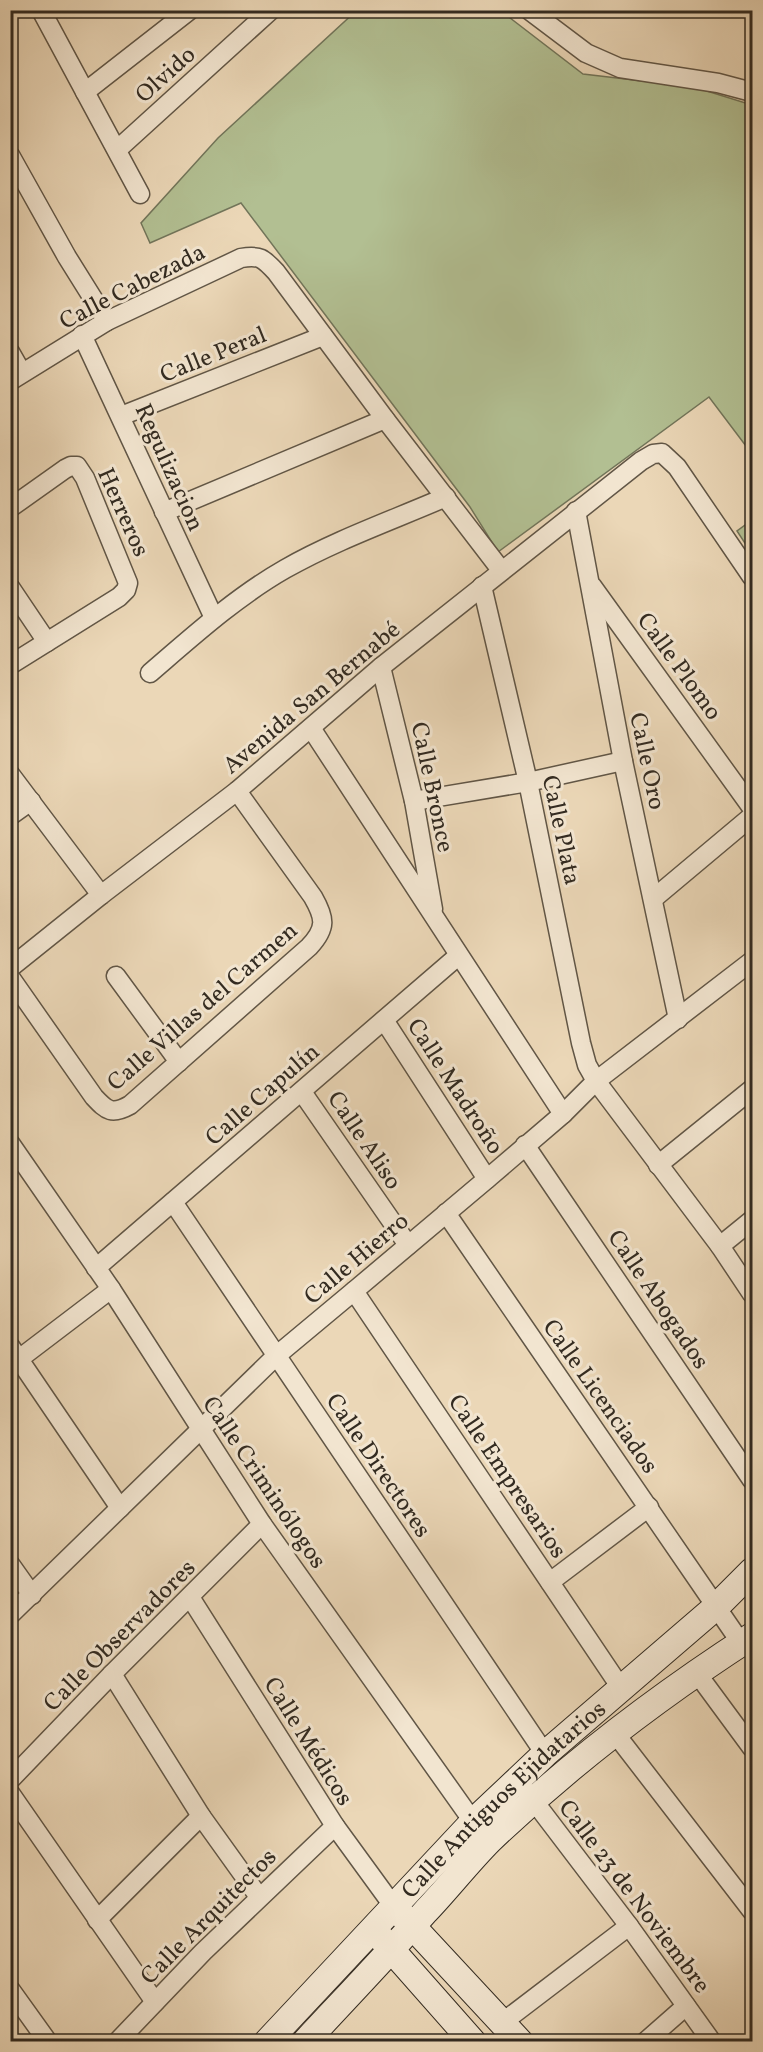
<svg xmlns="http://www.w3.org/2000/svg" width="763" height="2052" font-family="Vollkorn,serif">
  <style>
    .green { fill: #b2bf92; stroke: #72755a; stroke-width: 1.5 }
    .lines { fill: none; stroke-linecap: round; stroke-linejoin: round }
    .street-casing { stroke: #615646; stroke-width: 21 }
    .secondary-casing { stroke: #332b21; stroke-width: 28 }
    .street { stroke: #f2e5d0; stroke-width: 18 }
    .secondary { stroke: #f2e5d0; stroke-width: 26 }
    .labels { text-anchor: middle; stroke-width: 6; stroke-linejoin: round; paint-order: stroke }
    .street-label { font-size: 24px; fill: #332b21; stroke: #f2e5d0 }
  </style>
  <rect width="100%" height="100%" fill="#ebd7b7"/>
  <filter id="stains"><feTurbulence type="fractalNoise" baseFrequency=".00333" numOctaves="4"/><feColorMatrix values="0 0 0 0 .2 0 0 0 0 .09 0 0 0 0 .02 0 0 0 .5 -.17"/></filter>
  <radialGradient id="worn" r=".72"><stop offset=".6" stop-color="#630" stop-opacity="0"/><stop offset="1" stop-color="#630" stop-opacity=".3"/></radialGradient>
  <g class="green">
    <polygon points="356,11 501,11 583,74 694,87 752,105 752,454 709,397 498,552 470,507 241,203 150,243 141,223 218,138"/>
    <polygon points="752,520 752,554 737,531"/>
  </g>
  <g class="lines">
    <g class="street-casing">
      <g id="street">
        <polyline points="41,10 140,194"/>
        <polyline points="529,10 586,53 620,68 718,83 752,92"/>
        <polyline points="85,92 190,10"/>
        <polyline points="118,149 271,10"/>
        <polyline points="10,155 67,257 107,321"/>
        <polyline points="82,335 214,618"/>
        <polyline points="10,352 22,373"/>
        <path d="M10 381 107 321 241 258C260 255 263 258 276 272L385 419 501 570"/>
        <polyline points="121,416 323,336"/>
        <polyline points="10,508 65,469 71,466 77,466 85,478 128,583 126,590 119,597 10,665"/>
        <polyline points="576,511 623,761 678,1019"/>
        <polyline points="164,512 385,419"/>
        <polyline points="482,586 528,782 581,1043 587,1065 596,1081 720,1246 752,1294"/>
        <polyline points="592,586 752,808"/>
        <polyline points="10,587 47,642"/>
        <polyline points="381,667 414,801 433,909"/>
        <path d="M150 673C193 636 236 597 285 569 336 540 393 520 446 497"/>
        <polyline points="311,728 563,1114"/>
        <polyline points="10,774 101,895"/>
        <polyline points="414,801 528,782 623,761"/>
        <polyline points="10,816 31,801"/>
        <polyline points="653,899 752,816"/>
        <polyline points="10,968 101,895 237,791 381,667 641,461 653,454 662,453 677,467 752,577"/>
        <polyline points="116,976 179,1062"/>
        <path d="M10 977 94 1097C107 1111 112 1115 130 1105L309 947C327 928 325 918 313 897L237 791"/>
        <polyline points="384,1020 487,1179"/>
        <polyline points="302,1092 408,1245"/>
        <polyline points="10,1143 111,1289 262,1524 479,1830"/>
        <polyline points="525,1145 752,1480"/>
        <polyline points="658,1165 752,1089"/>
        <polyline points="173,1202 545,1754"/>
        <polyline points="446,1213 741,1643"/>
        <polyline points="720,1246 752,1220"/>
        <polyline points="96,1268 458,956"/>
        <polyline points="354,1291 621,1688"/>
        <polyline points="10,1346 120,1508"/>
        <polyline points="19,1359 111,1289"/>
        <polyline points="10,1564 32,1595"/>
        <polyline points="550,1582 649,1507"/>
        <polyline points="190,1597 335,1826 394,1907"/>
        <polyline points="10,1615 276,1356 354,1291 487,1179 563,1114 596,1081 752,961"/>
        <polyline points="696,1672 752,1748"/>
        <polyline points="112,1674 201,1816 259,1897"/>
        <polyline points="614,1732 752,1911"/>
        <polyline points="10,1780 112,1674 262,1524"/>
        <polyline points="527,1792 629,1926 712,2042"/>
        <polyline points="10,1793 155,2002"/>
        <polyline points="97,1920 201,1816"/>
        <polyline points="10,1989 48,2042"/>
        <polyline points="503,2022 629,1926"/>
        <polyline points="117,2042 203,1952 335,1826"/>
        <polyline points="645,2042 686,2006"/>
      </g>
    </g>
    <g class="secondary-casing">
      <g id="secondary">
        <polyline points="401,1914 520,2042"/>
        <polyline points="382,1939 473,2042"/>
        <path id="s1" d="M267 2042 473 1822 545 1754 717 1606 752 1571"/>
        <path d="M305 2042C346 1998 387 1955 426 1911 448 1888 468 1862 490 1840 571 1763 659 1696 752 1636"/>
      </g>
    </g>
    <use href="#street" class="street"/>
    <use href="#secondary" class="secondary"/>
  </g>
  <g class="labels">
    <g class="street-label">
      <text transform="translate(165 74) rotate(-42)" y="8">Olvido</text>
      <text transform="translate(132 286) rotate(-27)" y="8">Calle Cabezada</text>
      <text transform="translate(213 354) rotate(-22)" y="8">Calle Peral</text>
      <text transform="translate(170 467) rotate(66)" y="8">Regulizacion</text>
      <text transform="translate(124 512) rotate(66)" y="8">Herreros</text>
      <text transform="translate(680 666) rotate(54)" y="8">Calle Plomo</text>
      <text transform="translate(311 697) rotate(-40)" y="8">Avenida San Bernabé</text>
      <text transform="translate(648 761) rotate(78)" y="8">Calle Oro</text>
      <text transform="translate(433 787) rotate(78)" y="8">Calle Bronce</text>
      <text transform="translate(562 830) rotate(78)" y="8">Calle Plata</text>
      <text transform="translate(202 1006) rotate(-41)" y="8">Calle Villas del Carmen</text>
      <text transform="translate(456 1086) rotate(57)" y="8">Calle Madroño</text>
      <text transform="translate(262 1094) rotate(-41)" y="8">Calle Capulín</text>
      <text transform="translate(365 1140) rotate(56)" y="8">Calle Aliso</text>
      <text transform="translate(356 1258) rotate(-40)" y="8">Calle Hierro</text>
      <text transform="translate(659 1299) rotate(56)" y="8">Calle Abogados</text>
      <text transform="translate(601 1396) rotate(55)" y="8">Calle Licenciados</text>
      <text transform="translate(379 1465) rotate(56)" y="8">Calle Directores</text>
      <text transform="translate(508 1476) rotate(56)" y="8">Calle Empresarios</text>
      <text transform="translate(265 1482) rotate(56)" y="8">Calle Criminólogos</text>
      <text transform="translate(119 1635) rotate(-45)" y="8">Calle Observadores</text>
      <text transform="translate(309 1741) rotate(58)" y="8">Calle Médicos</text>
      <text dy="8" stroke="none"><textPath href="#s1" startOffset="339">Calle Antiguos Ejidatarios</textPath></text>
      <text transform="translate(635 1896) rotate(53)" y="8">Calle 23 de Noviembre</text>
      <text transform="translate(208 1916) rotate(-45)" y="8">Calle Arquitectos</text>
    </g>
  </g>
  <rect width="763" height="2052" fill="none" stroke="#ebd7b7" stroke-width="36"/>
  <rect x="12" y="12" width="739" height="2028" fill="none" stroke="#332b21" stroke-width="3"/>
  <rect x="18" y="18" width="727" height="2016" fill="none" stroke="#332b21" stroke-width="1.5"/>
  <rect width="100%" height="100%" filter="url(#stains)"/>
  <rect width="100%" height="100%" fill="url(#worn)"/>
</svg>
